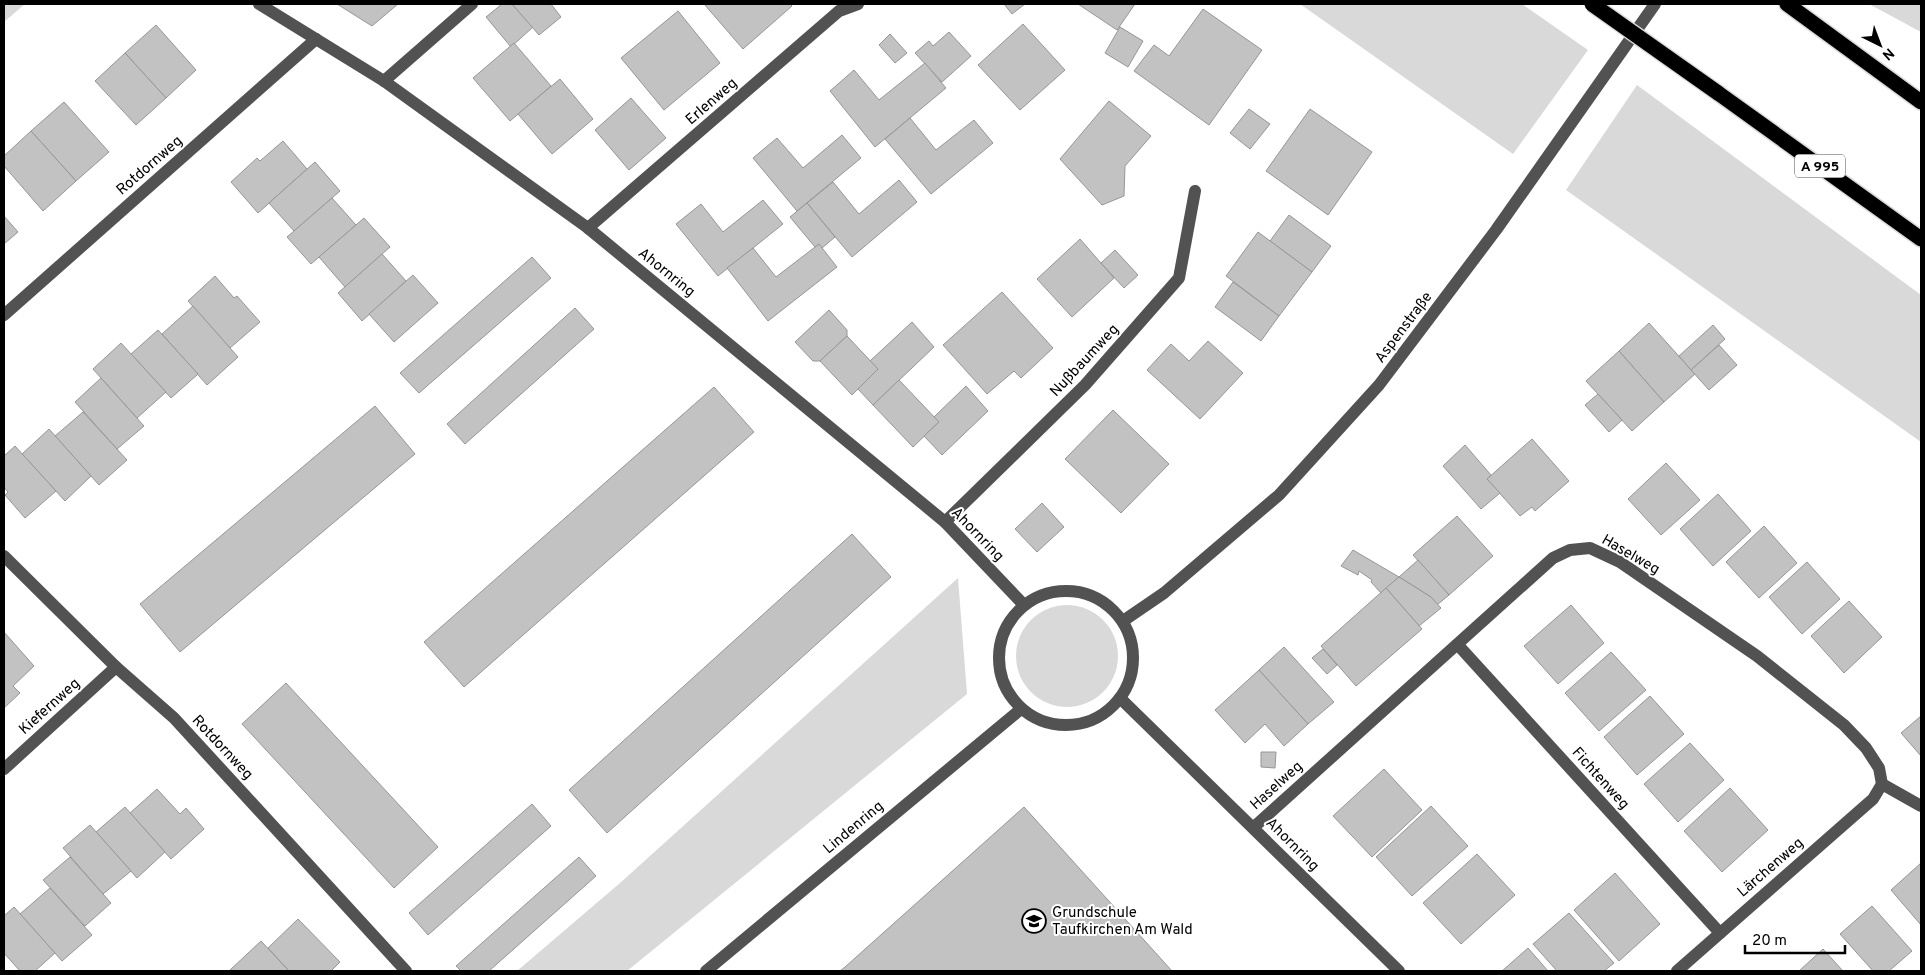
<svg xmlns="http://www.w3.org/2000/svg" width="1925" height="975" font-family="Overpass,sans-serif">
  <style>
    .green { fill: #d9d9d9 }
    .building { fill: #c2c2c2; stroke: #969696 }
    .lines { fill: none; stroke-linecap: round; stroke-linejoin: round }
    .highway-casing { stroke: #dbdbdb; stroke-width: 18 }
    .minor { stroke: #525252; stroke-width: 12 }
    .highway { stroke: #000; stroke-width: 15 }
    .highway-bridge-casing { stroke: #dbdbdb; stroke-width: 18; stroke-linecap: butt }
    .highway-bridge { stroke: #000; stroke-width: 15 }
    .labels { text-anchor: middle; stroke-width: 4; stroke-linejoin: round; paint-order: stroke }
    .shield { fill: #fff; stroke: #4c4c4c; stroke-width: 1 }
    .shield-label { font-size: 14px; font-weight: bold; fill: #000 }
    .street-label { font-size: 15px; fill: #000; stroke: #fff }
    .poi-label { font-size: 15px; fill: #000; stroke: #fff; text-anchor: start }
  </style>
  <rect width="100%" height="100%" fill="#fff"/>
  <g class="green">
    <polygon points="4,4 25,4 4,22"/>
    <polygon points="1300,4 1522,4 1588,50 1513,154"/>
    <polygon points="1869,4 1921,4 1921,32"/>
    <polygon points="1637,85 1921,295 1921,442 1566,190"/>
    <polygon points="958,578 967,694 627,971 517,971 620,883"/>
    <circle cx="1067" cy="656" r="51"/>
  </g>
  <g class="building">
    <polygon points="337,4 398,4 372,26"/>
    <polygon points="502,4 512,4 533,27 511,47 486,17"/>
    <polygon points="512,4 551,4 561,17 539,35"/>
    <polygon points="704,4 790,4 792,6 743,49"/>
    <polygon points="1004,4 1025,4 1012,14"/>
    <polygon points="1078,4 1135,4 1117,30"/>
    <polygon points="1203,9 1262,50 1209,125 1134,71 1154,45 1169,56"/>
    <polygon points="678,11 720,63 664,110 621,58"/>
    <polygon points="1023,24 1065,70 1020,110 978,65"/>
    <polygon points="156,25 196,70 166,98 125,53"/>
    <polygon points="1120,27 1143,41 1128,67 1105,53"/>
    <polygon points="949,32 971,56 942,82 915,53 929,41 933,46"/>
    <polygon points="890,34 907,53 895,63 879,45"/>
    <polygon points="514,43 551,86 510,121 473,78"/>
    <polygon points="125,53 166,98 136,125 95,81"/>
    <polygon points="925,63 946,88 875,147 830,91 854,70 879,100"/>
    <polygon points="560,79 593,119 552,154 518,114"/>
    <polygon points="631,98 666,138 629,170 595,130"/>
    <polygon points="1109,101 1151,136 1125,166 1124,196 1102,205 1060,159"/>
    <polygon points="64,102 109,152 76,181 31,131"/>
    <polygon points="1249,109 1270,124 1250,149 1230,133"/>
    <polygon points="1310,109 1372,152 1328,215 1266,171"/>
    <polygon points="910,118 936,150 974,120 993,143 931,194 885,139"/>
    <polygon points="31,131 76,181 43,211 4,166 4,156"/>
    <polygon points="842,135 861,158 797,211 753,158 777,138 803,168"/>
    <polygon points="283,141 307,169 258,213 231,182 257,158 260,161"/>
    <polygon points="315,162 340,191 294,231 269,203"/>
    <polygon points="899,180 917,202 852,257 807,203 833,182 859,214"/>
    <polygon points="332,198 356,225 311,264 287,237"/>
    <polygon points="763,200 783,224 718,276 676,224 701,204 723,232"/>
    <polygon points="807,203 835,237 822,248 819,244 815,247 790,217"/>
    <polygon points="1289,215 1331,246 1312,272 1270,241"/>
    <polygon points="4,216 18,232 4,244"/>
    <polygon points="364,218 390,247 345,287 319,257"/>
    <polygon points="1258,232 1312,272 1279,316 1226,276"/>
    <polygon points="1080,239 1114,278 1072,317 1037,279"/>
    <polygon points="819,244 837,267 768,321 727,268 753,248 776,277"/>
    <polygon points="1115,250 1138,275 1124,288 1101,263"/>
    <polygon points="382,254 406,281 362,321 338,293"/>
    <polygon points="532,257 551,278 419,393 400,373"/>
    <polygon points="413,275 438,303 394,342 369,314"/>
    <polygon points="215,276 234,298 237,296 260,322 230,348 188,301"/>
    <polygon points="1233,282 1279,316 1261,341 1215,307"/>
    <polygon points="1002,292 1053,348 1021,378 1014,371 987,394 943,345"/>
    <polygon points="193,306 238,357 207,385 162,334"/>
    <polygon points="575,308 594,329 465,444 447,424"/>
    <polygon points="829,310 847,330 847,336 820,361 813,361 795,342"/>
    <polygon points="912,322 934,347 873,405 858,389 878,369 870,361"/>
    <polygon points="1649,323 1695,374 1664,402 1619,351"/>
    <polygon points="1713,325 1725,339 1691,370 1679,356"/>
    <polygon points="158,330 198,374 171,398 131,354"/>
    <polygon points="847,336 878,369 852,395 820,361"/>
    <polygon points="1208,341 1243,373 1200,419 1147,370 1171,344 1189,361"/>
    <polygon points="121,343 166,392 137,418 93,369"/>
    <polygon points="1719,345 1737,365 1709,390 1691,370"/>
    <polygon points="1619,351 1664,402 1632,431 1586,381"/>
    <polygon points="101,378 144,426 117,449 75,402"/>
    <polygon points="899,380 939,422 913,447 873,405"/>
    <polygon points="966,386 988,411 942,455 924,436 939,422 934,417"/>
    <polygon points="714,387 754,432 464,687 424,642"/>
    <polygon points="1598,394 1622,420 1609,432 1585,405"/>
    <polygon points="375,406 415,454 180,652 140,604"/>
    <polygon points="1113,410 1169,464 1121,513 1065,459"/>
    <polygon points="83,412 127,460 99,485 55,436"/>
    <polygon points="49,429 91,476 65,501 22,454"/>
    <polygon points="1532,439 1569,481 1535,511 1532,507 1520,516 1487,479"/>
    <polygon points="1465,445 1491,475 1487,479 1500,493 1481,509 1443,466"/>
    <polygon points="15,446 56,491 25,518 5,495 8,492 4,487 4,456"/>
    <polygon points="1666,463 1700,500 1661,535 1628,499"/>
    <polygon points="1718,494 1751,531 1713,566 1680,529"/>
    <polygon points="1042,503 1064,527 1037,552 1015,529"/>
    <polygon points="1457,516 1493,556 1449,595 1413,555"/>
    <polygon points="1764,526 1797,563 1759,598 1726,562"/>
    <polygon points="852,534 891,577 607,833 569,790"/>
    <polygon points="1353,550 1399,577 1381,593 1371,582 1372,580 1359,571 1358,575 1341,566"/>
    <polygon points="1418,560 1449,595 1437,605 1431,597 1399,577"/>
    <polygon points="1807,562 1840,599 1802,634 1769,597"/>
    <polygon points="1399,577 1431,597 1441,608 1419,626 1386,588"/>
    <polygon points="1386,588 1422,629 1356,686 1321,646"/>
    <polygon points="1849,601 1882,637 1844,673 1811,636"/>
    <polygon points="1571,605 1604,643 1558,684 1524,646"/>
    <polygon points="4,632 34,666 13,686 20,693 4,708"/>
    <polygon points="1284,647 1334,702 1308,724 1259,670"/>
    <polygon points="1323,649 1337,665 1327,674 1312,658"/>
    <polygon points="1611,652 1646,690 1599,731 1565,693"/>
    <polygon points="1259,670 1308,724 1284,746 1265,724 1245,743 1215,710"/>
    <polygon points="286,683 438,847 394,888 242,724"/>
    <polygon points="1650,696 1684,734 1637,775 1604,737"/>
    <polygon points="1921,716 1921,756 1901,733"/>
    <polygon points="1690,743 1724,780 1678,822 1644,784"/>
    <polygon points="1261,752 1276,752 1275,768 1261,767"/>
    <polygon points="1384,769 1422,810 1372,857 1333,816"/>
    <polygon points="1730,788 1768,830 1722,872 1684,831"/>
    <polygon points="157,789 180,814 186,808 204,829 171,859 130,813"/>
    <polygon points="532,804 551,826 428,935 409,913"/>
    <polygon points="1431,806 1468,846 1412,896 1376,857"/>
    <polygon points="125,807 165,852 137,878 96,832"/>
    <polygon points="1024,807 1172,971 840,971 845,967"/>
    <polygon points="90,825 131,871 103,894 63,848"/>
    <polygon points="1477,854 1515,895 1461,944 1423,903"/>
    <polygon points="70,857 111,903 85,926 43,880"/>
    <polygon points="579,857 596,876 489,971 461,971 456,966"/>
    <polygon points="1921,863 1921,925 1891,890"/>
    <polygon points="1615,873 1660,924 1619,961 1574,910"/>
    <polygon points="50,888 92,935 62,961 20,914"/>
    <polygon points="1872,906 1912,951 1889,971 1873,971 1840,934"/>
    <polygon points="14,907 55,953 35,971 20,971 4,953 4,916"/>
    <polygon points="1569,913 1614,963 1604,971 1557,971 1533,944"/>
    <polygon points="298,919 340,962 331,971 289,971 268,948"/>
    <polygon points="261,941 289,971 231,971 230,970"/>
    <polygon points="1528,948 1548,971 1502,971"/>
    <polygon points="1823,949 1843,971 1799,971"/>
  </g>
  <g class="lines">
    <g class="highway-casing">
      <g id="highway">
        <polyline points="1787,4 1921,102"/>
        <polyline points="1718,93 1921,239"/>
      </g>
    </g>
    <g class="minor">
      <polyline points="259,4 384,81 588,228 945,522 1024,605"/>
      <polyline points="384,81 472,4"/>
      <polyline points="588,228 839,11 858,4"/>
      <polyline points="4,315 316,39"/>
      <polyline points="945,522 1085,385 1179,278 1195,191"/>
      <polyline points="4,556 116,667 174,718 406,971"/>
      <circle cx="1066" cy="658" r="67"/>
      <polyline points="1123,621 1164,593 1279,495 1379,385 1496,230 1655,4"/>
      <polyline points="1458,645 1720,933"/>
      <polyline points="1120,698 1399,971"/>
      <polyline points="4,769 116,667"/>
      <polyline points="1254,827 1553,558 1570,550 1590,548 1620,562 1757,656 1844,725 1866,748 1879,768 1882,784 1921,806"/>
      <polyline points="706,971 1021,709"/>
      <polyline points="1677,971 1873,799 1882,784"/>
    </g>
    <use href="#highway" class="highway"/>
    <g class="highway-bridge-casing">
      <polyline id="highway-bridge" points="1592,4 1718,93"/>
    </g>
    <use href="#highway-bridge" class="highway-bridge"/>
  </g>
  <defs>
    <g id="school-ring" transform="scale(1.25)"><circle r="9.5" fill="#fff" stroke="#000" stroke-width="1.5"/><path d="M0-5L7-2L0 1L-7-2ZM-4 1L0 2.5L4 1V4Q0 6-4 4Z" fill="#000"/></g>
  </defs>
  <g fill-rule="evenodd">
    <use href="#school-ring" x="1034" y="921"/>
  </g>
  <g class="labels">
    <rect class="shield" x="1795" y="154.5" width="50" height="23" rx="4"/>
    <g class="shield-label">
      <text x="1820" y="171">A 995</text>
    </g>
    <g class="street-label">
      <text transform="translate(711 101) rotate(-41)" y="5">Erlenweg</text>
      <text transform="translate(149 165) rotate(-41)" y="5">Rotdornweg</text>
      <text transform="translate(667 272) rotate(39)" y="5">Ahornring</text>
      <text transform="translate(1403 327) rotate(-53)" y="5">Aspenstraße</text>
      <text transform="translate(1084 360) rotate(-47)" y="5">Nußbaumweg</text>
      <text transform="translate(978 534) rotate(46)" y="5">Ahornring</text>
      <text transform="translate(1631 554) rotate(30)" y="5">Haselweg</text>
      <text transform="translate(49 706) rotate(-42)" y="5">Kiefernweg</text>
      <text transform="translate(223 747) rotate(47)" y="5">Rotdornweg</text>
      <text transform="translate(1601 778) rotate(48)" y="5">Fichtenweg</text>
      <text transform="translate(1276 785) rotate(-42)" y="5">Haselweg</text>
      <text transform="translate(853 827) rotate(-40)" y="5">Lindenring</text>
      <text transform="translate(1293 844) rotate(45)" y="5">Ahornring</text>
      <text transform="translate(1770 867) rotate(-41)" y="5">Lärchenweg</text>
    </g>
    <g class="poi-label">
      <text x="1052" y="917">Grundschule<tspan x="1052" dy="17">Taufkirchen Am Wald</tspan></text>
    </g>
  </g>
  <rect width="1925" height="975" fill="none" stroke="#000000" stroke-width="10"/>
  <g transform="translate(1880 45) rotate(138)" stroke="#ffffff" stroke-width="4" paint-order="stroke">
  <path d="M0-4L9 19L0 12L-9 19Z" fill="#000000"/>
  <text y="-8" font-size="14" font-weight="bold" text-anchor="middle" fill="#000000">N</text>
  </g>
  <path d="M1745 945v8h100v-8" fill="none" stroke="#000000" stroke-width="2.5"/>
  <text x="1752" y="945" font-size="15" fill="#000000" stroke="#ffffff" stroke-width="4" paint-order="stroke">20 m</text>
</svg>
